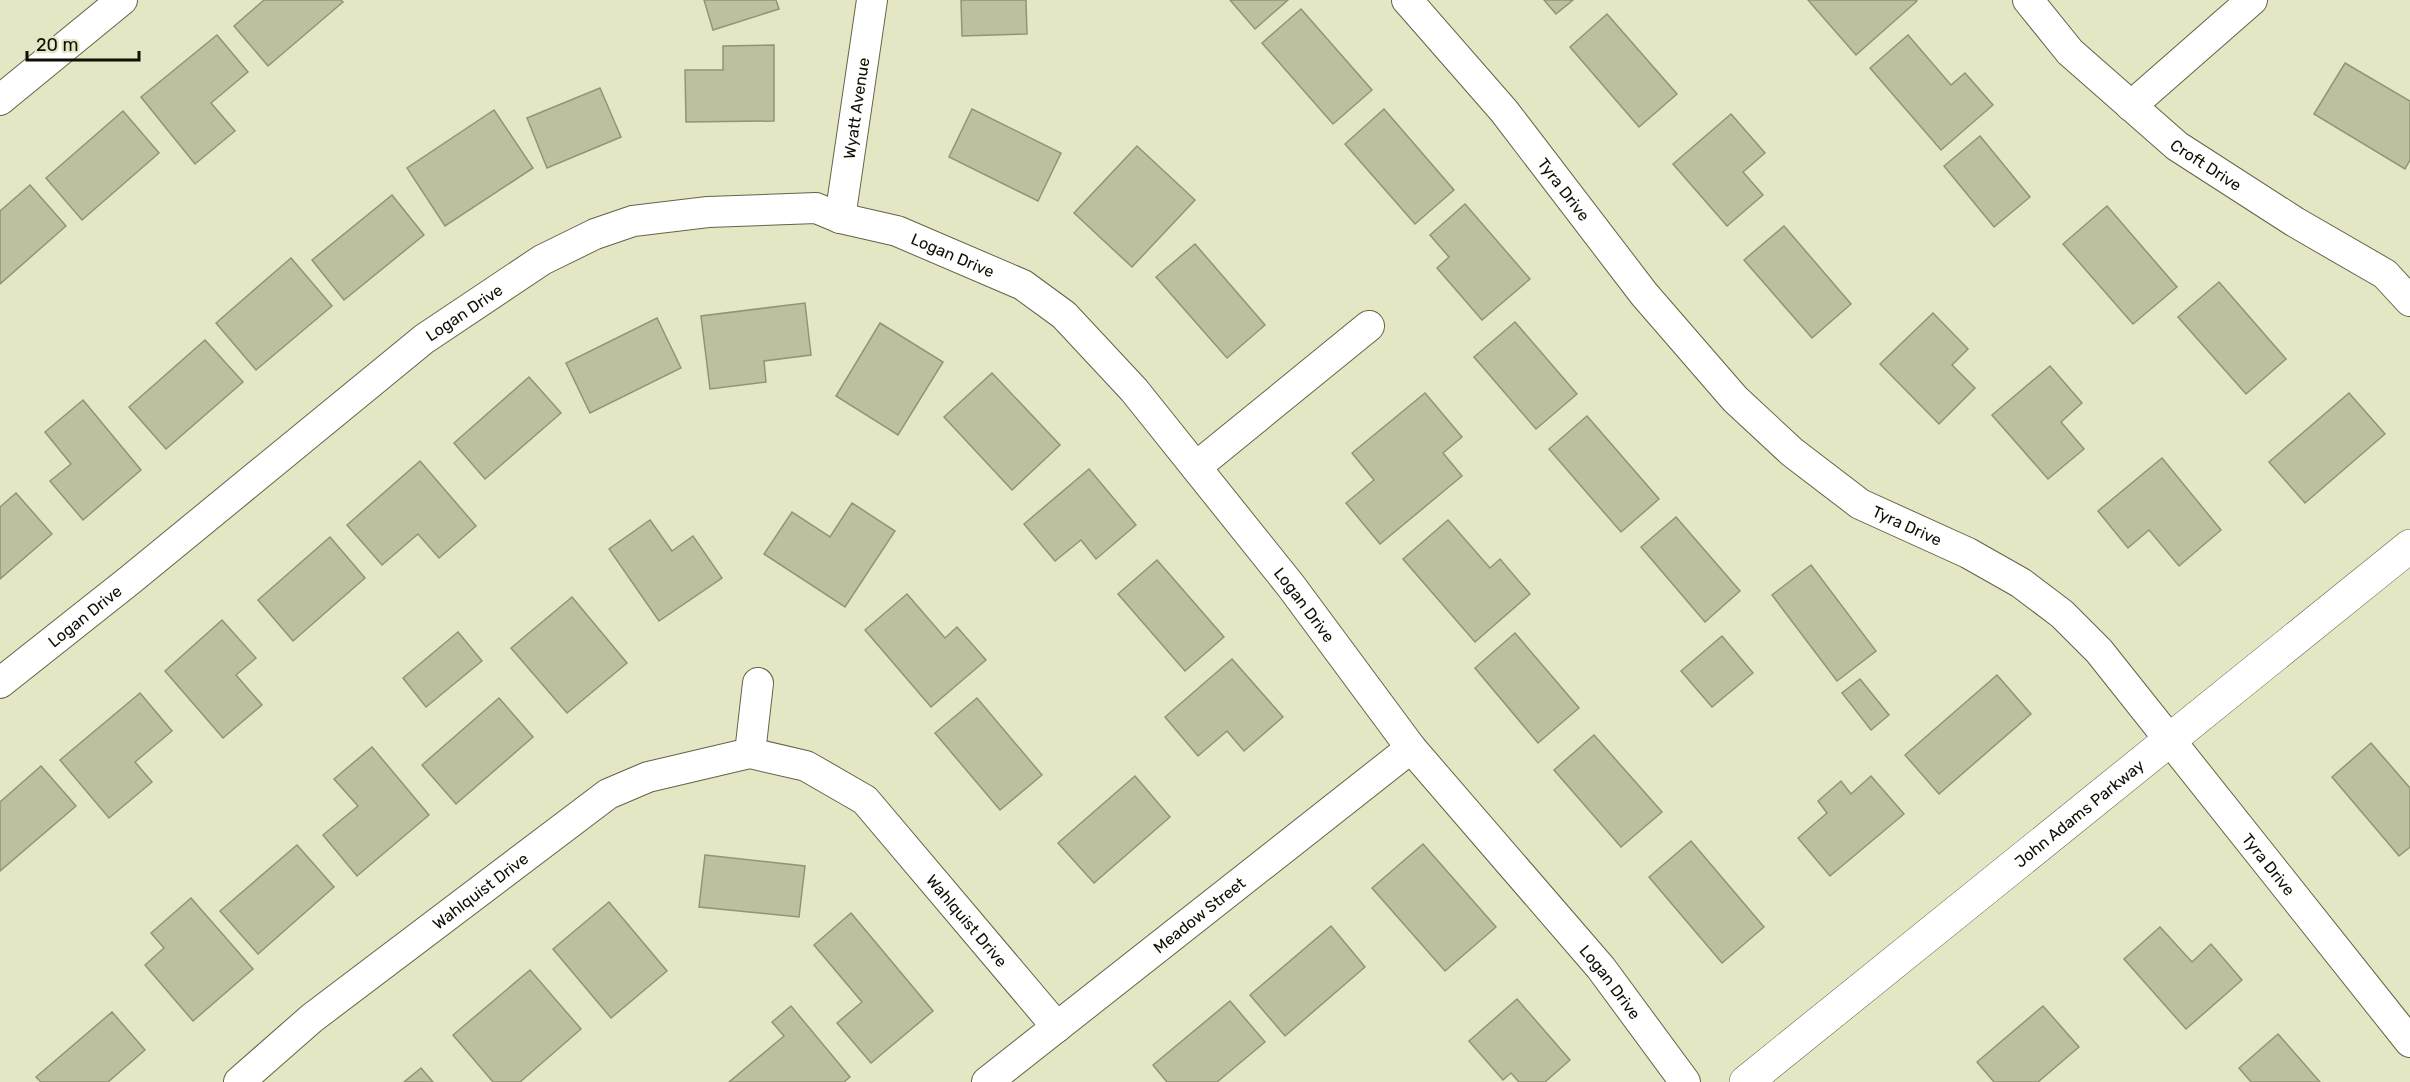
<svg xmlns="http://www.w3.org/2000/svg" width="2410" height="1082" font-family="Rubik,sans-serif">
  <style>
    .building { fill: #bdbf9e; stroke: #939474; stroke-width: 1.5 }
    .lines { fill: none; stroke-linecap: round; stroke-linejoin: round }
    .minor-casing { stroke: #636446; stroke-width: 32 }
    .tertiary-casing { stroke: #636446; stroke-width: 34 }
    .minor { stroke: #fff; stroke-width: 30 }
    .tertiary { stroke: #fff; stroke-width: 33 }
    .labels { text-anchor: middle; stroke-width: 4.5; stroke-linejoin: round; paint-order: stroke }
    .street-label { font-size: 16px; fill: #0f0f04; stroke: #e4e6c4 }
  </style>
  <rect width="100%" height="100%" fill="#e4e6c4"/>
  <g class="building">
    <polygon points="264,0 341,0 343,2 268,66 234,26"/>
    <polygon points="704,0 776,0 779,9 713,30"/>
    <polygon points="961,0 1026,0 1027,34 962,36"/>
    <polygon points="1230,0 1288,0 1255,29"/>
    <polygon points="1544,0 1573,0 1556,14"/>
    <polygon points="1808,0 1916,0 1917,1 1856,55"/>
    <polygon points="1301,9 1372,90 1333,124 1262,43"/>
    <polygon points="1607,14 1677,94 1639,127 1570,47"/>
    <polygon points="217,35 248,72 211,103 235,131 195,164 141,97"/>
    <polygon points="1908,35 1951,85 1965,73 1993,105 1941,150 1870,68"/>
    <polygon points="774,45 774,121 686,122 685,70 723,70 723,46"/>
    <polygon points="2345,63 2410,101 2410,160 2405,169 2314,114"/>
    <polygon points="600,88 621,137 547,168 527,118"/>
    <polygon points="972,109 1061,153 1038,201 949,157"/>
    <polygon points="1384,109 1454,190 1415,224 1345,144"/>
    <polygon points="494,110 533,168 445,226 407,168"/>
    <polygon points="123,111 159,153 82,220 46,178"/>
    <polygon points="1731,114 1765,153 1743,172 1763,195 1727,226 1673,164"/>
    <polygon points="1980,136 2030,197 1994,227 1944,166"/>
    <polygon points="1137,146 1195,200 1132,267 1074,213"/>
    <polygon points="30,185 66,226 0,284 0,211"/>
    <polygon points="392,195 424,235 344,300 312,260"/>
    <polygon points="1465,204 1530,279 1482,320 1437,268 1449,257 1430,235"/>
    <polygon points="2107,206 2177,287 2133,324 2063,244"/>
    <polygon points="1784,226 1851,304 1812,338 1744,260"/>
    <polygon points="1195,244 1265,325 1227,358 1156,277"/>
    <polygon points="291,258 332,306 256,370 216,323"/>
    <polygon points="2219,282 2286,359 2246,394 2178,317"/>
    <polygon points="805,303 811,355 764,361 766,382 710,389 701,316"/>
    <polygon points="1933,313 1968,349 1952,365 1975,388 1939,424 1880,364"/>
    <polygon points="657,318 681,368 590,413 566,363"/>
    <polygon points="1515,322 1577,394 1536,429 1474,357"/>
    <polygon points="880,323 943,362 898,435 836,396"/>
    <polygon points="205,340 243,382 166,449 129,407"/>
    <polygon points="2050,366 2082,403 2061,422 2084,449 2048,479 1992,415"/>
    <polygon points="992,373 1060,445 1012,490 944,417"/>
    <polygon points="529,377 561,413 485,479 454,443"/>
    <polygon points="1425,393 1462,437 1443,453 1462,476 1380,544 1346,503 1374,480 1352,453"/>
    <polygon points="2349,393 2385,434 2305,503 2269,462"/>
    <polygon points="83,400 141,470 83,520 50,481 71,464 45,432"/>
    <polygon points="1587,416 1659,499 1621,532 1549,449"/>
    <polygon points="2162,458 2221,530 2179,566 2149,530 2128,548 2098,511"/>
    <polygon points="420,461 476,526 439,558 418,534 382,565 347,525"/>
    <polygon points="1089,469 1136,525 1096,559 1081,540 1055,561 1024,524"/>
    <polygon points="16,493 52,534 0,579 0,507"/>
    <polygon points="852,503 895,531 845,607 764,554 792,512 830,537"/>
    <polygon points="1676,517 1740,591 1705,622 1641,547"/>
    <polygon points="650,520 672,551 693,536 722,578 659,621 609,549"/>
    <polygon points="1448,520 1490,568 1500,559 1530,594 1475,642 1403,559"/>
    <polygon points="330,537 365,578 293,641 258,600"/>
    <polygon points="1157,560 1224,637 1185,671 1118,594"/>
    <polygon points="1811,565 1876,651 1837,681 1772,595"/>
    <polygon points="907,594 945,638 957,627 986,660 931,707 865,630"/>
    <polygon points="572,597 627,663 567,713 511,648"/>
    <polygon points="222,620 256,658 236,675 262,705 223,738 165,671"/>
    <polygon points="458,632 482,661 426,707 403,678"/>
    <polygon points="1515,633 1579,708 1538,743 1475,668"/>
    <polygon points="1722,636 1753,673 1712,707 1681,671"/>
    <polygon points="1232,659 1283,717 1244,751 1227,731 1198,756 1165,717"/>
    <polygon points="1997,675 2031,714 1939,794 1905,755"/>
    <polygon points="1860,679 1889,715 1871,730 1842,693"/>
    <polygon points="140,693 172,731 135,762 152,782 109,818 60,760"/>
    <polygon points="499,698 533,737 456,804 422,765"/>
    <polygon points="977,698 1042,775 1000,810 935,733"/>
    <polygon points="1594,735 1662,812 1621,847 1554,770"/>
    <polygon points="2371,743 2410,788 2410,847 2399,856 2332,777"/>
    <polygon points="372,747 429,815 357,876 323,835 358,806 334,779"/>
    <polygon points="41,766 76,806 0,871 0,802"/>
    <polygon points="1135,776 1170,817 1094,883 1058,843"/>
    <polygon points="1871,776 1904,814 1830,876 1798,838 1827,813 1818,801 1841,781 1851,794"/>
    <polygon points="1691,841 1764,927 1722,963 1649,877"/>
    <polygon points="1423,844 1496,927 1445,971 1372,888"/>
    <polygon points="297,845 334,887 258,954 220,911"/>
    <polygon points="705,855 805,866 799,917 699,907"/>
    <polygon points="191,898 253,969 193,1021 145,965 164,948 151,933"/>
    <polygon points="609,902 667,971 611,1018 553,949"/>
    <polygon points="851,913 933,1011 871,1063 837,1023 862,1002 814,945"/>
    <polygon points="1331,926 1365,967 1285,1036 1250,995"/>
    <polygon points="2160,927 2192,962 2211,944 2242,980 2186,1029 2124,959"/>
    <polygon points="530,970 581,1029 520,1082 493,1082 453,1035"/>
    <polygon points="1517,999 1570,1060 1545,1082 1519,1082 1511,1073 1503,1080 1469,1041"/>
    <polygon points="1230,1001 1265,1042 1217,1082 1167,1082 1153,1065"/>
    <polygon points="791,1006 850,1077 844,1082 729,1082 784,1036 772,1022"/>
    <polygon points="2043,1006 2079,1047 2038,1082 1994,1082 1977,1062"/>
    <polygon points="112,1012 145,1050 108,1082 41,1082 36,1077"/>
    <polygon points="2278,1034 2320,1082 2251,1082 2239,1068"/>
    <polygon points="421,1068 433,1082 404,1082"/>
  </g>
  <g class="lines">
    <g class="minor-casing">
      <g id="minor">
        <path id="s1" d="M1407 0 1504 111 1644 294 1735 399 1792 452 1860 504 1968 553 2021 583 2062 614 2099 651 2410 1042"/>
        <path id="s2" d="M2028 0 2070 52 2177 146 2295 222 2385 274 2410 301"/>
        <polyline points="0,100 122,0"/>
        <polyline points="2131,106 2252,0"/>
        <path id="s3" d="M840 218 872 0"/>
        <polyline points="1196,467 1369,326"/>
        <path id="s4" d="M0 683 130 580 424 339 542 260 595 234 633 221 708 212 816 208 840 218 897 231 1023 285 1064 315 1134 390 1291 586 1411 748 1601 968 1685 1082"/>
        <polyline points="750,753 758,683"/>
        <path id="s5" d="M239 1082 312 1018 608 794 648 777 750 753 806 766 865 800 1057 1027"/>
        <path id="s6" d="M987 1082 1411 748"/>
      </g>
    </g>
    <g class="tertiary-casing">
      <g id="tertiary">
        <path id="s7" d="M1746 1082 2410 546"/>
      </g>
    </g>
    <use href="#minor" class="minor"/>
    <use href="#tertiary" class="tertiary"/>
  </g>
  <g class="labels">
    <g class="street-label">
      <text dy="6" stroke="none"><textPath href="#s3" startOffset="111">Wyatt Avenue</textPath></text>
      <text dy="6" stroke="none"><textPath href="#s2" startOffset="244">Croft Drive</textPath></text>
      <text dy="6" stroke="none"><textPath href="#s1" startOffset="246">Tyra Drive</textPath></text>
      <text dy="6" stroke="none"><textPath href="#s4" startOffset="1116">Logan Drive</textPath></text>
      <text dy="6" stroke="none"><textPath href="#s4" startOffset="594">Logan Drive</textPath></text>
      <text dy="6" stroke="none"><textPath href="#s1" startOffset="732">Tyra Drive</textPath></text>
      <text dy="6" stroke="none"><textPath href="#s4" startOffset="1620">Logan Drive</textPath></text>
      <text dy="6" stroke="none"><textPath href="#s4" startOffset="108">Logan Drive</textPath></text>
      <text dy="6" stroke="none"><textPath href="#s7" startOffset="428">John Adams Parkway</textPath></text>
      <text dy="6" stroke="none"><textPath href="#s1" startOffset="1236">Tyra Drive</textPath></text>
      <text dy="6" stroke="none"><textPath href="#s5" startOffset="308">Wahlquist Drive</textPath></text>
      <text dy="6" stroke="none"><textPath href="#s6" startOffset="270">Meadow Street</textPath></text>
      <text dy="6" stroke="none"><textPath href="#s5" startOffset="900">Wahlquist Drive</textPath></text>
      <text dy="6" stroke="none"><textPath href="#s4" startOffset="2106">Logan Drive</textPath></text>
    </g>
  </g>
  <path d="M27 51v9h112v-9" fill="none" stroke="#0f0f04" stroke-width="3"/>
  <text x="36" y="51" font-size="18" fill="#0f0f04" stroke="#e4e6c4" stroke-width="4.5" paint-order="stroke">20 m</text>
</svg>
